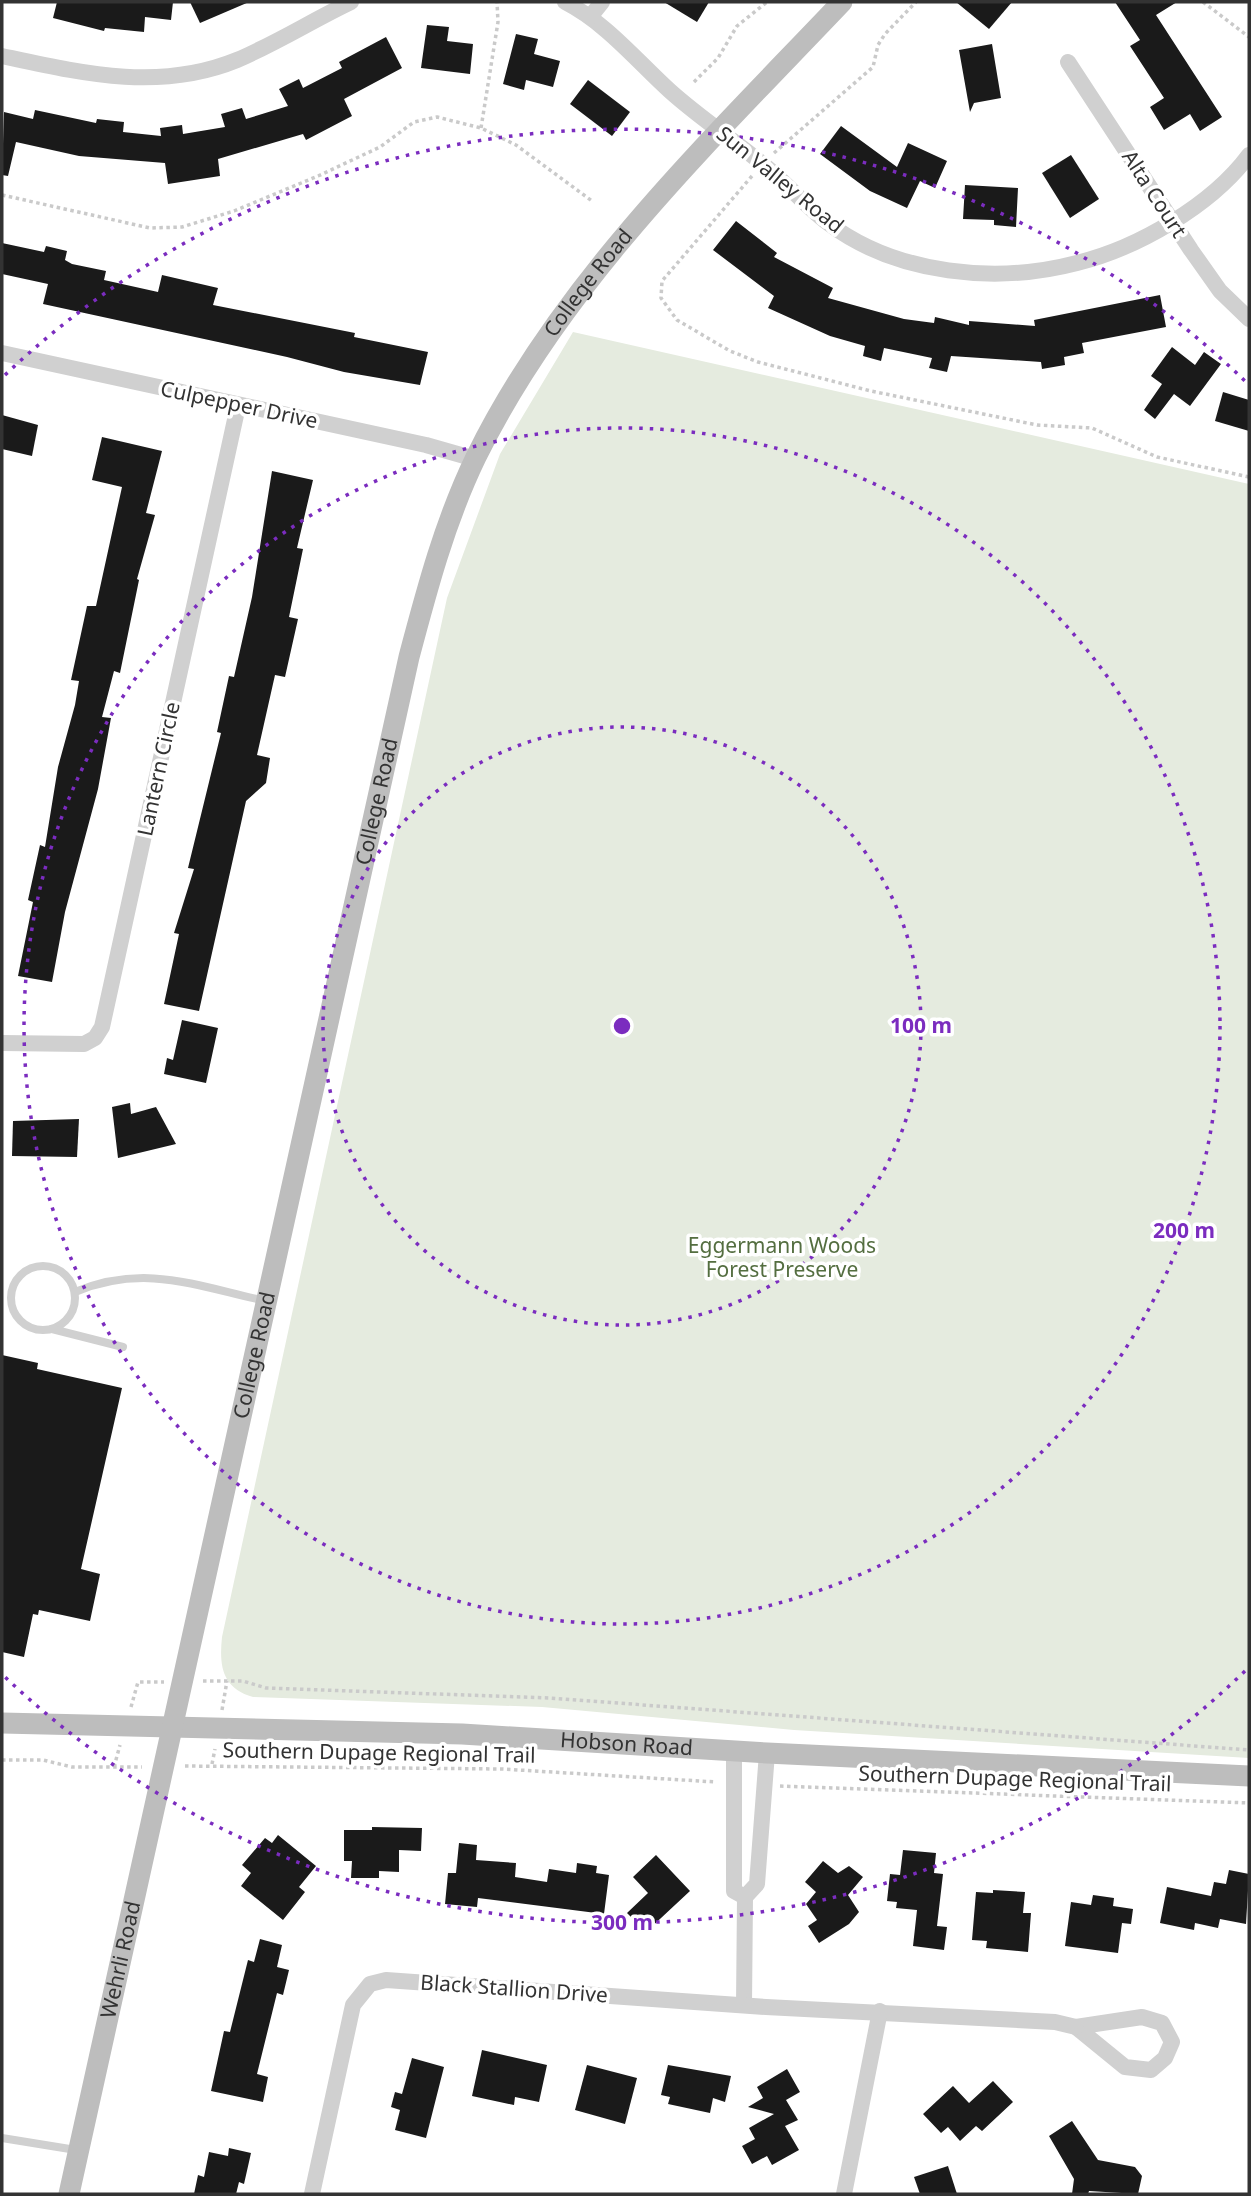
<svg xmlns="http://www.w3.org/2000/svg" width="1251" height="2196" font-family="'Noto Sans',sans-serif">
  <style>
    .green { fill: #e5ebdf }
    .building { fill: #1a1a1a }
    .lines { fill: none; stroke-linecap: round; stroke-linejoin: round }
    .path { stroke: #cacaca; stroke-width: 3.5; stroke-dasharray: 3.5 3.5; stroke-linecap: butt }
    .service { stroke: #d0d0d0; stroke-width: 8 }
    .minor { stroke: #d0d0d0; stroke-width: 16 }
    .secondary { stroke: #bdbdbd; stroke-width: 21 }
    .ring { fill: none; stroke: #7b2cbf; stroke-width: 3.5; stroke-dasharray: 3.5 7 }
    .labels { text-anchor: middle; stroke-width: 7; stroke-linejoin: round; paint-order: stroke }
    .street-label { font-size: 21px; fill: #333; stroke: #fff }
    .park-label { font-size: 21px; fill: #546e40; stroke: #fff }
    .centre { fill: #7b2cbf; stroke: #fff; stroke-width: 3.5 }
    .ring-label { font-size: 21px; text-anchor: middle; font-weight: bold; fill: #7b2cbf; stroke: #fff; stroke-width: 7; stroke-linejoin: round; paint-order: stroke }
  </style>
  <rect width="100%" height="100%" fill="#fff"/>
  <path class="green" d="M573 332 1249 484V1758L794 1730 542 1707 253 1697C222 1688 219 1666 222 1637L447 598 500 454Z"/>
  <g class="building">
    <polygon points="57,2 173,2 171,20 145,17 144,32 105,28 104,31 53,18"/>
    <polygon points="190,2 249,2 200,23"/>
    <polygon points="664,2 709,2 697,22"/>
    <polygon points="956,2 1012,2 989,29"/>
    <polygon points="1115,2 1177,2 1156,15 1222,117 1200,131 1190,114 1164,130 1150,107 1164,98 1130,46 1140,40"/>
    <polygon points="427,25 449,27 447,41 473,44 470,74 421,68"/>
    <polygon points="516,34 538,39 534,54 560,61 553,87 526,80 524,90 503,84"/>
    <polygon points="386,37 402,68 344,99 352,116 306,140 303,134 218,159 220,176 168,184 165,163 79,156 16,142 8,176 2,175 4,112 33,119 35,110 96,123 97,119 124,122 123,132 161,136 160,128 182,125 183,134 225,127 221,114 242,108 246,119 288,106 279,89 299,79 303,88 342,68 339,62"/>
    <polygon points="992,44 1001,98 974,103 970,112 959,50"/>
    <polygon points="588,80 630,112 612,136 570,104"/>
    <polygon points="841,126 897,167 908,143 947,161 935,188 920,181 907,208 870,191 820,154"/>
    <polygon points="1071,155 1099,199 1070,218 1042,173"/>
    <polygon points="965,185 1018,188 1016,227 994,225 994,220 963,219"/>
    <polygon points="736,221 777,253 774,257 833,288 828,298 904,319 934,323 935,317 969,325 969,321 1035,326 1034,320 1160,295 1166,327 1082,343 1084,353 1064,357 1065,365 1042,369 1041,362 951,356 947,372 929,368 932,358 884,348 881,361 863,356 865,346 830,336 768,308 774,296 713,250"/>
    <polygon points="2,243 44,252 46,246 67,251 65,260 72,264 106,271 104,280 158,292 162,275 218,288 213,305 355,333 354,337 428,352 420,385 344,372 287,357 43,304 48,284 2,274"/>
    <polygon points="1172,347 1195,365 1204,352 1221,364 1190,406 1174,394 1155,419 1144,410 1162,384 1151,376"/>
    <polygon points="1223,392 1249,400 1249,431 1215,421"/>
    <polygon points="2,415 38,425 32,456 2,449"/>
    <polygon points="102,437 162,451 146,513 155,515 137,579 139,580 120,673 114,671 102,717 111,718 98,789 65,912 52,982 18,976 33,902 28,900 40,845 45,847 58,767 75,705 79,681 71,680 87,606 96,606 122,487 92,480"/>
    <polygon points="272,471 313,480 297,548 303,549 289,617 298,619 285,677 275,675 257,755 270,758 266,783 246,801 199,1011 164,1004 179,934 174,933 194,869 188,868 221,733 217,732 229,676 234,677 252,597"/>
    <polygon points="182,1020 218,1028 206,1083 164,1074 167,1058 173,1060"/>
    <polygon points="130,1103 131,1114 156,1107 176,1144 118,1158 112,1107"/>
    <polygon points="79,1119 77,1157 12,1156 13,1121"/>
    <polygon points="2,1355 38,1363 37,1369 122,1388 81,1569 100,1574 90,1621 39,1610 38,1615 33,1614 24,1657 2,1652"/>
    <polygon points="372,1827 422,1828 421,1851 399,1850 399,1872 379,1871 379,1878 351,1878 352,1861 344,1861 344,1830 372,1830"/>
    <polygon points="278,1835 316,1866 299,1887 305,1892 283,1920 241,1886 251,1873 242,1865 265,1838 272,1843"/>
    <polygon points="459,1843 477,1845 476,1860 516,1863 515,1877 547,1882 549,1869 576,1873 577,1863 597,1866 596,1873 609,1875 604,1914 478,1898 477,1907 445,1904 448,1873 456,1873"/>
    <polygon points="903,1850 936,1853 934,1873 943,1874 937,1926 947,1927 944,1950 913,1946 917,1910 896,1908 897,1902 887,1901 890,1874 900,1875"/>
    <polygon points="656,1855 690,1891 646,1932 627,1913 648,1893 633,1877"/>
    <polygon points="823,1861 838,1873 849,1866 863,1877 848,1895 859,1912 849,1924 819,1943 808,1926 817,1920 806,1904 816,1892 805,1882"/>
    <polygon points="1229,1870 1249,1874 1246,1924 1220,1919 1218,1928 1195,1923 1194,1930 1160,1923 1167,1887 1211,1896 1214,1882 1226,1884"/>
    <polygon points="993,1890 1025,1892 1023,1913 1031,1913 1028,1952 986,1948 987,1941 972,1940 976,1892 993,1893"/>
    <polygon points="1093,1895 1114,1898 1113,1906 1133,1909 1131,1924 1122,1923 1118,1953 1065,1946 1071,1902 1091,1905"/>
    <polygon points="260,1939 282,1945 277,1967 289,1970 283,1995 277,1993 257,2074 268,2077 263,2102 211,2091 224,2031 230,2032 248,1960 254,1962"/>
    <polygon points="482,2050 547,2065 539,2102 515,2097 514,2105 472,2096"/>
    <polygon points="412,2058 444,2067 426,2138 395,2130 400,2110 391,2107 395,2092 402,2094"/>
    <polygon points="587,2065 637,2078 625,2124 575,2110"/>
    <polygon points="668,2065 731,2076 725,2102 713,2098 710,2113 668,2104 670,2097 661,2095"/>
    <polygon points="787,2069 800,2092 786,2100 798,2120 785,2126 799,2150 772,2165 767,2156 752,2164 742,2146 755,2139 749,2128 774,2114 748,2107 763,2098 757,2087"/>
    <polygon points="993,2081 1013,2102 982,2131 976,2126 960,2141 948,2127 941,2133 923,2114 953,2086 969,2103"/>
    <polygon points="1072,2121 1098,2160 1135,2167 1142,2176 1138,2194 1089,2191 1088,2194 1072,2194 1074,2179 1049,2136"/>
    <polygon points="229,2148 251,2153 244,2184 239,2182 236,2194 194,2194 198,2175 204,2177 209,2152 228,2156"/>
    <polygon points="948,2166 957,2194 920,2194 914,2177"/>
  </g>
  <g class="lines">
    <g class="path">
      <polyline points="1203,2 1249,37"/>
      <polyline points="694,82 718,58 737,26 767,2"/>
      <polyline points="481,128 498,22 497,2"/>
      <polyline points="774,153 873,67 878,45 885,34 916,2"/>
      <polyline points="752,176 662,281 661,298 677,320 730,351 758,362 871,391 1037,425 1092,428 1157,457 1249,477"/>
      <polyline points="2,195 150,228 182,227 234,211 318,176 380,147 414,122 437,117 481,128 516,145 592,201"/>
      <polyline points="203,1681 243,1681 266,1688 550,1698 1249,1750"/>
      <polyline points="131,1707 138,1682 164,1682"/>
      <polyline points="222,1710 227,1681"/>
      <polyline points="2,1760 43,1760 72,1767 142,1767"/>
      <polyline points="212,1764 215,1749"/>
      <polyline points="185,1766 502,1769 716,1782"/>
      <polyline points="114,1767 120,1745"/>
      <polyline points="780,1786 1249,1803"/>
    </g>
    <g class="service">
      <circle cx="43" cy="1298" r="32"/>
      <path d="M75 1292C145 1263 196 1286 266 1301"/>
      <polyline points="52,1329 123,1347"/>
      <polyline points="2,2138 76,2150"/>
    </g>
    <g class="minor">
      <path d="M565 2C606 23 636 60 670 91 701 119 737 142 770 170 790 187 807 207 828 223 897 275 997 284 1077 263 1138 248 1212 205 1249 155"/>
      <polyline points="590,17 602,2"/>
      <path d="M2 56C81 73 159 92 237 60 277 43 313 20 351 2"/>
      <polyline points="1068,62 1191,250 1220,291 1249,319"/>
      <polyline points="2,353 426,445 475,459"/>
      <polyline points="2,1043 84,1044 95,1038 102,1027 238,406"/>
      <polyline points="734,1751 734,1891 745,1897"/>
      <polyline points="744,2005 745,1897 757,1884 767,1753"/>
      <polygon points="1142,2017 1162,2023 1172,2042 1165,2058 1151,2070 1125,2067 1076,2027"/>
      <polyline points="312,2194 353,2005 370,1984 386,1980 766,2007 1055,2022 1076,2027"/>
      <polyline points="844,2194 880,2011"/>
    </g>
    <g class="secondary">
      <path id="s1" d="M2 1723 462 1734 767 1753 1249 1776"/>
      <path id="s2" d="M69 2194 409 657C427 589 445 521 476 457 562 282 710 141 842 2"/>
    </g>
  </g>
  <g class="ring">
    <circle cx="622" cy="1026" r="299"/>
    <circle cx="622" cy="1026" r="598"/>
    <path d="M1245 1671A897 897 0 0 1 5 1677M5 375A897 897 0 0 1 1245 381"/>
  </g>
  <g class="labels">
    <g class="street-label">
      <text transform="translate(780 180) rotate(39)" y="7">Sun Valley Road</text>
      <text transform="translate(1154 194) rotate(57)" y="7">Alta Court</text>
      <text dy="7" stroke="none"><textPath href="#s2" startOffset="1993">College Road</textPath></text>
      <text transform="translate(239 405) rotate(12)" y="7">Culpepper Drive</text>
      <text transform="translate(159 769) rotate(-78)" y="7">Lantern Circle</text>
      <text dy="7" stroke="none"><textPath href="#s2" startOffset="1426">College Road</textPath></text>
      <text dy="7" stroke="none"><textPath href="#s2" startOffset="859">College Road</textPath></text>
      <text dy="7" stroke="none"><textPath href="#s1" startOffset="625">Hobson Road</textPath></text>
      <text transform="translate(379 1753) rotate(1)" y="7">Southern Dupage Regional Trail</text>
      <text transform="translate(1015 1779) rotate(2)" y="7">Southern Dupage Regional Trail</text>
      <text dy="7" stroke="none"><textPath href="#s2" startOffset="240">Wehrli Road</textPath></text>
      <text transform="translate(514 1989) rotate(4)" y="7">Black Stallion Drive</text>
    </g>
    <g class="park-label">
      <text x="782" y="1253">Eggermann Woods<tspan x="782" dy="24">Forest Preserve</tspan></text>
    </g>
  </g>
  <circle cx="622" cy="1026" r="10" class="centre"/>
  <g class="ring-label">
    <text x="921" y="1033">100 m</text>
    <text x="1184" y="1238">200 m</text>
    <text x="622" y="1930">300 m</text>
  </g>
  <rect width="1251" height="2196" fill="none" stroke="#333333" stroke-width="7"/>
</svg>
